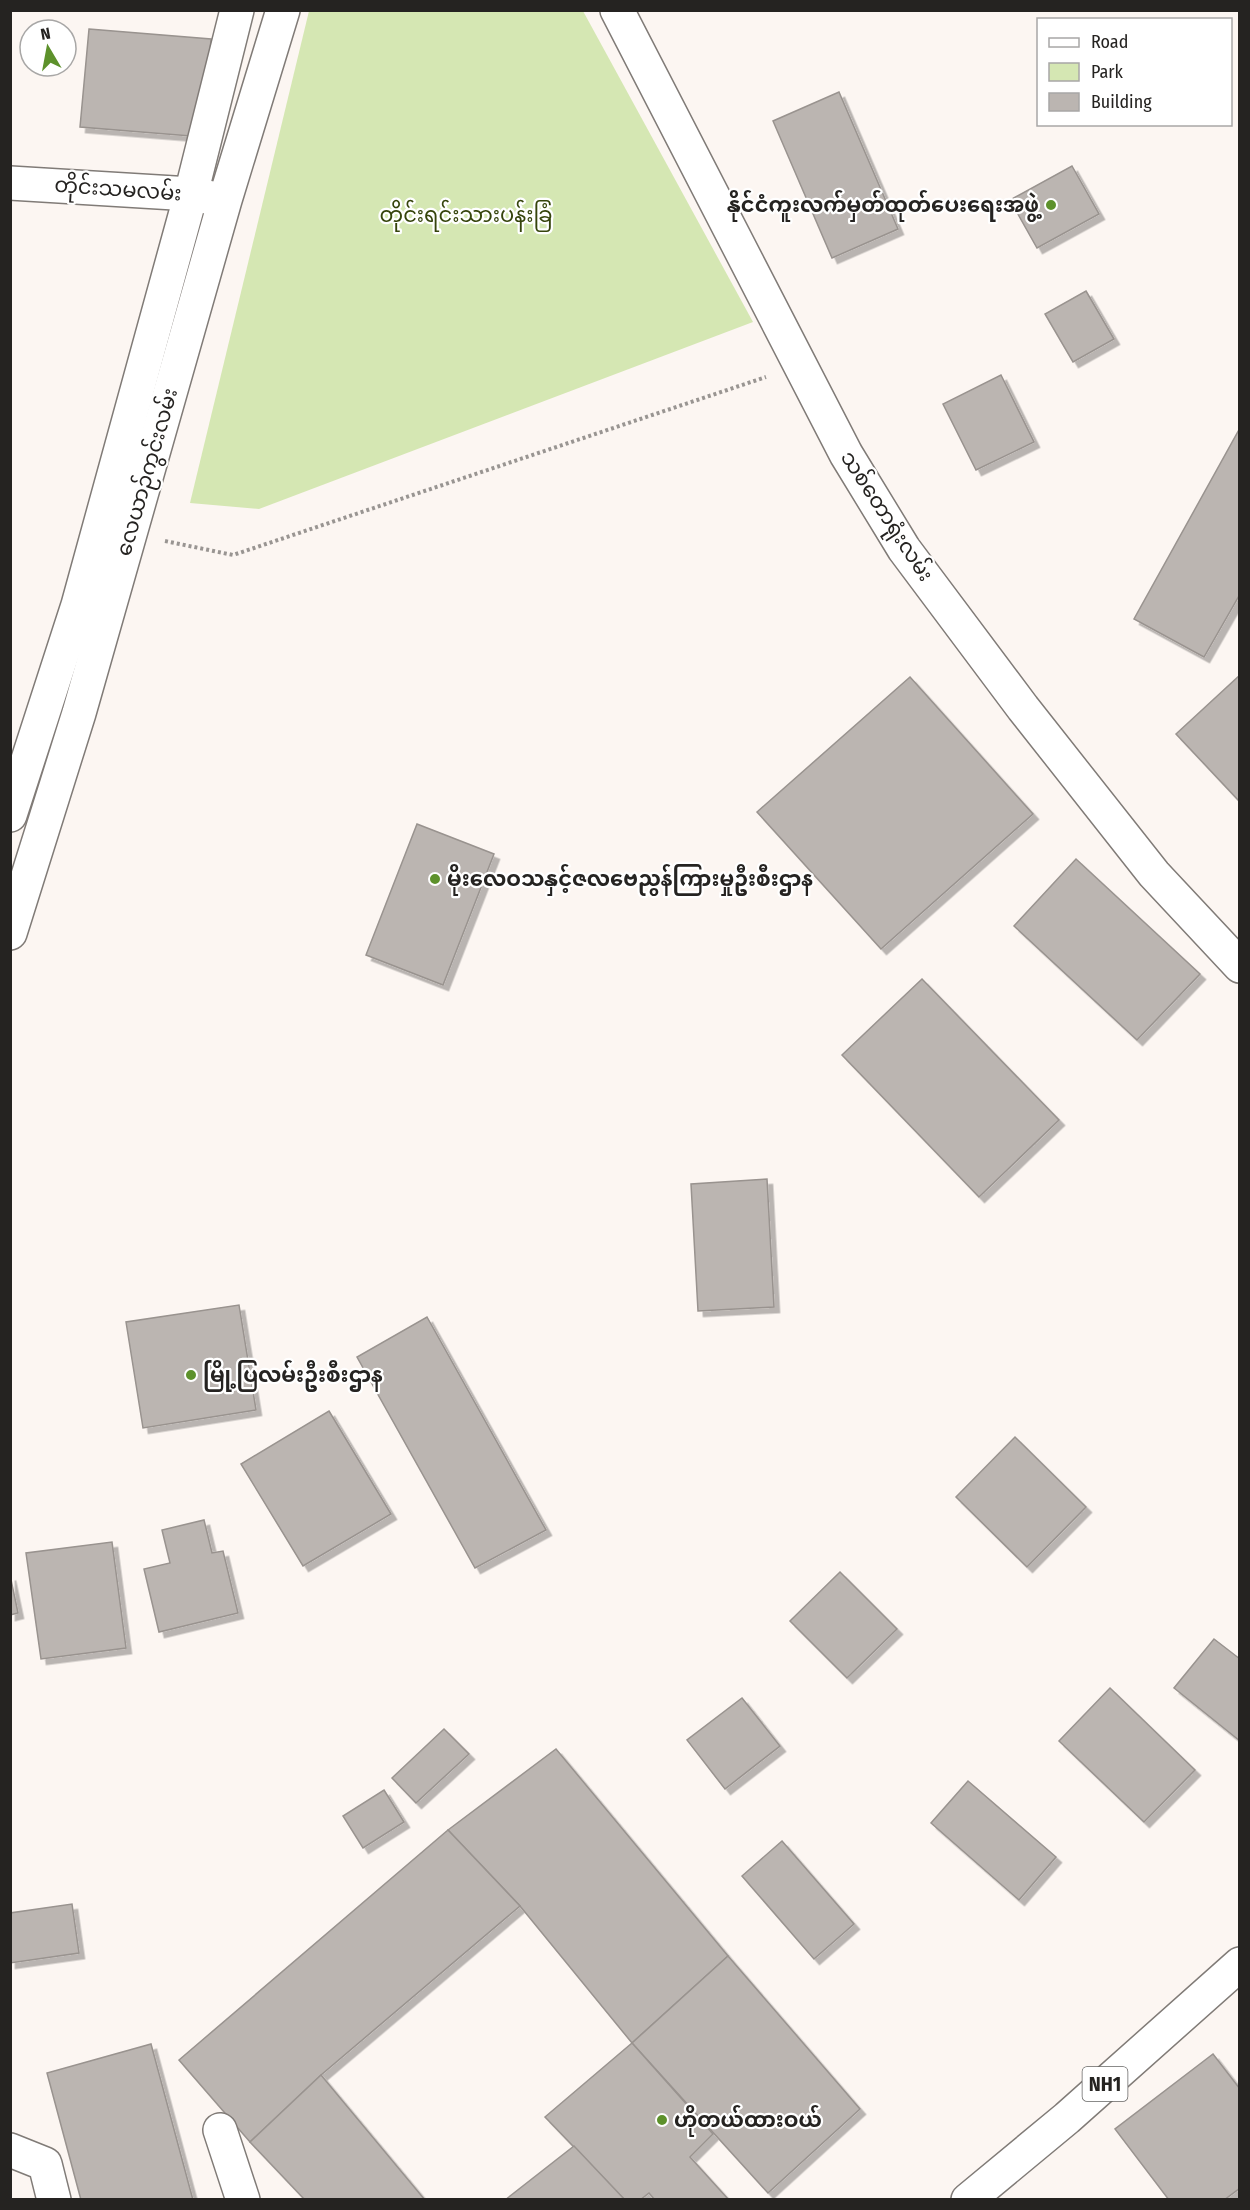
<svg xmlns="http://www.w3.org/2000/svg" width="1250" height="2210" font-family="'Fira Sans Condensed','Noto Sans Myanmar',sans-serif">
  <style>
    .green { fill: #d5e7b3 }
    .building { fill: #bbb5b1; stroke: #99938f; stroke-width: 1.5; filter: url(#shadow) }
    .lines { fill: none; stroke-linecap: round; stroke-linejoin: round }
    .minor-casing { stroke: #807b77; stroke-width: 36 }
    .highway-casing { stroke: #807b77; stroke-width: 36 }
    .path { stroke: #999592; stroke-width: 4; stroke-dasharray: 3 3; stroke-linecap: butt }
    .minor { stroke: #fff; stroke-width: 33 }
    .highway { stroke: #fff; stroke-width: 33 }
    .poi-dot { fill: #5d912b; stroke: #fff; stroke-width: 2 }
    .labels { text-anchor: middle; stroke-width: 4.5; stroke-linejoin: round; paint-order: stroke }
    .shield { fill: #fff; stroke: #666564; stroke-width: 1.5 }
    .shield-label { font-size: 20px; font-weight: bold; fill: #252321 }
    .street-label { font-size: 21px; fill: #252321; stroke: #fff }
    .poi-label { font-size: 21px; font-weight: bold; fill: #252321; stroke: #fff; text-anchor: start }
    .park-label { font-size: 21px; fill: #35440b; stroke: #fff }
  </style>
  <defs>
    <filter id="shadow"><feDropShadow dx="5.5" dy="5.5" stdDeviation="0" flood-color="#0004"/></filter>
  </defs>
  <rect width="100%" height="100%" fill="#fcf6f2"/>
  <polygon class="green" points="309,11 583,11 753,322 259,509 190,503"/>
  <g class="building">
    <polygon points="89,29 211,39 203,137 80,127"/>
    <polygon points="839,92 898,229 832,258 773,121"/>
    <polygon points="1072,166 1099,214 1037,248 1010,200"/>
    <polygon points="1086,291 1114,339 1073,362 1045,314"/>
    <polygon points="1001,375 1034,442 976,470 943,404"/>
    <polygon points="1240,428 1240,594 1204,657 1134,619"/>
    <polygon points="1240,675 1240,802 1176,734"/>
    <polygon points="910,677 1033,814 881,949 757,812"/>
    <polygon points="417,824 494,854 443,985 366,955"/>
    <polygon points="1076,859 1200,974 1137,1040 1014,926"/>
    <polygon points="922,979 1059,1120 979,1197 842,1055"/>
    <polygon points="767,1179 774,1307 698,1311 691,1184"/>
    <polygon points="239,1305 256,1410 143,1428 126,1322"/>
    <polygon points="427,1317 546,1530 475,1568 357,1357"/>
    <polygon points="329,1411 391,1514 303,1566 241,1464"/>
    <polygon points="1015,1437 1086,1507 1027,1567 956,1497"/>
    <polygon points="204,1520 212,1553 223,1551 238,1613 159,1632 144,1569 170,1563 162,1530"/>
    <polygon points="112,1542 126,1648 41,1659 26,1553"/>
    <polygon points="840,1572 897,1629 847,1678 790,1621"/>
    <polygon points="10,1575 18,1613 10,1615"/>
    <polygon points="1214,1639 1240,1659 1240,1741 1174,1688"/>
    <polygon points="1110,1688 1195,1770 1144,1822 1059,1741"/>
    <polygon points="742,1698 780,1746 725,1789 687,1740"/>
    <polygon points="444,1729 469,1754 416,1803 392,1778"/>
    <polygon points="556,1749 728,1956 632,2043 520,1906 448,1830"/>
    <polygon points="968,1781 1056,1857 1019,1900 931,1823"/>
    <polygon points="384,1790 404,1822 363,1848 343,1816"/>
    <polygon points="448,1830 520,1906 321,2075 250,2142 179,2060"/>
    <polygon points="782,1841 854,1924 814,1959 742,1876"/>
    <polygon points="72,1904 79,1953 10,1963 10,1913"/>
    <polygon points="728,1956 860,2109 768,2193 632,2043"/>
    <polygon points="632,2043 713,2134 690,2157 729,2200 655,2200 649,2193 640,2200 625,2200 545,2117"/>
    <polygon points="151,2044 193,2200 81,2200 47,2073"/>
    <polygon points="1213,2054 1240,2089 1240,2188 1224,2200 1169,2200 1115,2129"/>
    <polygon points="321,2075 425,2200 305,2200 250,2142"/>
    <polygon points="574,2146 625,2200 505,2200"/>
  </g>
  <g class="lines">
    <g class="minor-casing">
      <g id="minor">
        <polyline points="617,10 846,454 904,549 1023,708 1154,874 1240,966"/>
        <polyline points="10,183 191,194 212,198"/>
        <polyline points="10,815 78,605 191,194 237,10"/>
        <polyline points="10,933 79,713 225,200 283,10"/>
        <polyline points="220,2130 243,2200"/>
        <polyline points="10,2150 45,2164 54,2200"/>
      </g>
    </g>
    <g class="highway-casing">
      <polyline id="highway" points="968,2200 1067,2118 1240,1964"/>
    </g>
    <polyline class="path" points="165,541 233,555 766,377"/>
    <use href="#minor" class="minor"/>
    <use href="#highway" class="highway"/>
  </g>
  <g class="poi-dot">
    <circle cx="1051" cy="205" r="6"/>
    <circle cx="435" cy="879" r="6"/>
    <circle cx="191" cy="1375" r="6"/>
    <circle cx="662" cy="2120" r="6"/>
  </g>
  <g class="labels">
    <rect class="shield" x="1082.5" y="2067" width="45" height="34" rx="4.5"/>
    <g class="shield-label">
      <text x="1105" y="2091">NH1</text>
    </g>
    <g class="street-label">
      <text transform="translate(118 189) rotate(4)" y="7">တိုင်းသမလမ်း</text>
      <text transform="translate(147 472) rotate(-74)" y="7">လေယာဉ်ကွင်းလမ်း</text>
      <text transform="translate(887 516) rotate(57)" y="7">သစ်တောရုံးလမ်း</text>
    </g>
    <g class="poi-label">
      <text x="1039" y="212" text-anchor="end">နိုင်ငံကူးလက်မှတ်ထုတ်ပေးရေးအဖွဲ့</text>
      <text x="447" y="886">မိုးလေဝသနှင့်ဇလဗေညွန်ကြားမှုဦးစီးဌာန</text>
      <text x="203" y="1382">မြို့ပြလမ်းဦးစီးဌာန</text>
      <text x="674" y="2127">ဟိုတယ်ထားဝယ်</text>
    </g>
    <g class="park-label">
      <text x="466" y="222">တိုင်းရင်းသားပန်းခြံ</text>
    </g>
  </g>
  <rect width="1250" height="2210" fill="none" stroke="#252321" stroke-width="24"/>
  <rect x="1037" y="18" width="195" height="108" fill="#ffffff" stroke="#a8a7a6" stroke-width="1.5"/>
  <rect x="1049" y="38" width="30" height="9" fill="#ffffff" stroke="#a8a7a6" stroke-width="1.5"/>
  <text x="1091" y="48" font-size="18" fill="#252321">Road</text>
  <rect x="1049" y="63" width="30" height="18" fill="#d5e7b3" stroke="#a8a7a6" stroke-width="1.5"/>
  <text x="1091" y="78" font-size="18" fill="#252321">Park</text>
  <rect x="1049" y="93" width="30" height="18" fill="#bbb5b1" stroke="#a8a7a6" stroke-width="1.5"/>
  <text x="1091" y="108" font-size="18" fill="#252321">Building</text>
  <g transform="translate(48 48) rotate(350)"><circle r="28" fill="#ffffff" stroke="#a8a7a6" stroke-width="1.5"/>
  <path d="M0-4.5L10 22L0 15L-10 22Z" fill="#5d912b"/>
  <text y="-9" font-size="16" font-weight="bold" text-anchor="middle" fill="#252321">N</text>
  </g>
</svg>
